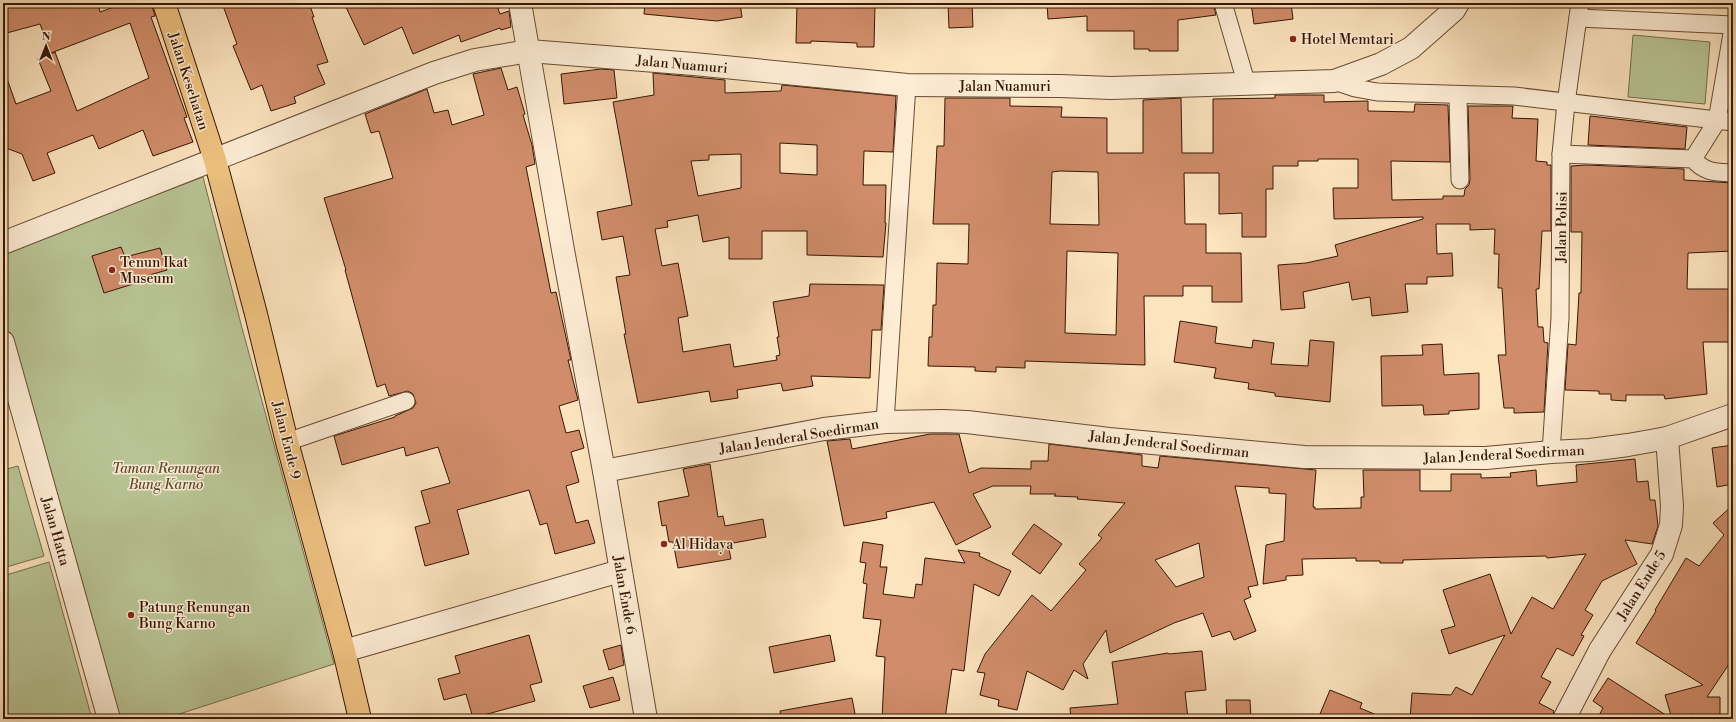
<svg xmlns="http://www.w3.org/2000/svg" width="1736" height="722" font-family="'Libre Bodoni',serif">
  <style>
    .green { fill: #b9c596; stroke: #786e4c }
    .building { fill: #d18d6b; stroke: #361603; fill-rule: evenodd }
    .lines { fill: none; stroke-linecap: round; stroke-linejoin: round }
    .minor-casing { stroke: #684a32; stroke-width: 19 }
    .tertiary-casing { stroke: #684a32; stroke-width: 24 }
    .trunk-casing { stroke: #361603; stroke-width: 24 }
    .minor { stroke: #fdedd5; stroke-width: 17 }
    .tertiary { stroke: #fdedd5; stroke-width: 22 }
    .trunk { stroke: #eec280; stroke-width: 22 }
    .poi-dot { fill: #8f2418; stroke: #fdedd5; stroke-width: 1.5 }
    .labels { text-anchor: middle; stroke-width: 3; stroke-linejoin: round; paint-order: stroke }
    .poi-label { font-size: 14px; fill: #361603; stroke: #fdedd5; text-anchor: start }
    .street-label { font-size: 14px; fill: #361603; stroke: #fdedd5 }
    .park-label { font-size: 14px; font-style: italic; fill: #5d4b2f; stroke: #fdedd5 }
  </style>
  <rect width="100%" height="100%" fill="#fce4bf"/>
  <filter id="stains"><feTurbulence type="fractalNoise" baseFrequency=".005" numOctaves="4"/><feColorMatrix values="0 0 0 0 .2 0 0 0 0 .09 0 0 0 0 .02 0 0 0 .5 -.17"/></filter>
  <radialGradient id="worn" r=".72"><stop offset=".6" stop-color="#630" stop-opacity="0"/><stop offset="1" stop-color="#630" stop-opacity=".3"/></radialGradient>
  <g class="green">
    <polygon points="1633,35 1710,42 1705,104 1628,97"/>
    <polygon points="203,177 242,328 334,664 164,719 119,719 27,393 3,319 3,252"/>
    <polygon points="18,466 44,556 3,568 3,470"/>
    <polygon points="49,562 92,719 3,719 3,576"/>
  </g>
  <g class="building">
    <polygon points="3,3 98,3 100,12 114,7 114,8 131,3 151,3 155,16 151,17 187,117 184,118 193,142 153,156 143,130 99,149 93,135 47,153 55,173 33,181 22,154 3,147 3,74 5,73 16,104 51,91 38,59 55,52 77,111 149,78 130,23 51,53 40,24 3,34"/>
    <polygon points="222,3 309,3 314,17 312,17 328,62 317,65 325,84 294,97 296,103 271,111 262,85 251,90 233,46 237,44"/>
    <polygon points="344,3 496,3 500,14 509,11 511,27 501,30 500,28 461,42 459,35 413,54 402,27 364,45"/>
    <polygon points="645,3 740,3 742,17 717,21 644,14"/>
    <polygon points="797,3 852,5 852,3 875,3 874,47 857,47 857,43 811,41 811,43 796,43"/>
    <polygon points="948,3 972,3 973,27 949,28"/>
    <polygon points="1047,3 1213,3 1216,15 1178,20 1178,51 1149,51 1149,49 1134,49 1134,31 1087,31 1087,16 1048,19"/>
    <polygon points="1251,3 1291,3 1293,19 1254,24"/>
    <polygon points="501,68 508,90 517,87 525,114 523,115 532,145 535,164 526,167 551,293 556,292 571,360 568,360 578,400 559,406 566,433 579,430 584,448 571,452 579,482 566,486 576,523 588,520 595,543 555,554 547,523 540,525 529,490 457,510 469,554 425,566 415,527 430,523 421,491 450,483 438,447 406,456 404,447 342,465 334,436 395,417 395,416 413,408 416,403 413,394 408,391 389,396 385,384 377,387 345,270 346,270 324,198 393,178 379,131 371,133 365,114 427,89 434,113 448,110 452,125 484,115 473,74"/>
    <polygon points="601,69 614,70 617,98 564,104 561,74"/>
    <path d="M653 73 725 80V93L781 91 782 85 896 96 893 152 864 151 863 185H886L885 223H886L883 257 807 255V231H762V259H729V237L703 242 698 215 667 221 668 227 655 229 662 266 678 263 688 316 678 318 683 352 730 344 734 367 777 360 776 356 780 355 777 337H779L773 302 809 296 810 284 882 285H884L881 330H872L870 378 811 376 813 386 783 391 781 383 737 390 738 398 711 402 709 391 638 403 624 334H626L616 277 630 275 623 236 602 240 597 212 632 205 613 102 654 95ZM780 143 817 145V175L780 173ZM741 154V188L698 196 691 161 709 160V155Z"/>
    <path d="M1275 95H1324V102L1368 101V111L1414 112 1415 104 1448 105 1450 162 1391 161 1392 200 1443 199V196H1464L1465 189 1469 185 1470 180 1468 106H1513L1512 118 1538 119 1536 161 1547 162V165H1551V231H1542L1539 289H1536L1538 327H1543L1544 342 1548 343 1544 412 1514 413V408H1504L1498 355H1506L1502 288H1498L1499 254H1494L1495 229 1470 230V224H1436L1437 254 1452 253 1453 276 1427 277V284H1405L1408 312 1372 316 1370 297 1352 300 1349 282 1303 292 1305 308 1281 310 1278 265 1306 263 1338 256 1335 245 1423 219V217L1334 219 1333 188H1358V159H1318V161H1298V166H1273V189H1266V237H1242V213L1219 214V173H1184L1185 224H1206V253H1241L1242 302H1212V286H1183V296H1144L1145 365 1025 361V368L996 367V372L975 371V367L928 366 929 337H932L933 305H936L937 263 968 264 969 224H933L937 146H944L945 98H1010V106L1062 107 1061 117 1107 118V153H1143V100L1181 98 1182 153H1213V99L1275 98ZM1060 171 1098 172 1099 225 1050 224 1052 172ZM1067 251 1118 253 1116 335 1065 333Z"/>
    <polygon points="1590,116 1687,127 1685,149 1588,145"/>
    <polygon points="1586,165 1684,169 1684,180 1733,183 1733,251 1688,253 1687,289 1733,289 1733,342 1703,342 1707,394 1665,399 1664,395 1626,395 1626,401 1611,400 1611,394 1599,394 1599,391 1565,390 1568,344 1576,345 1579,293 1581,293 1582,232 1571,232 1571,166"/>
    <polygon points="121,247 125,257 160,248 167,270 132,280 133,284 104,293 92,256"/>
    <polygon points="1180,321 1217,327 1215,343 1252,348 1253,340 1274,343 1271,364 1308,366 1310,340 1334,342 1330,402 1275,396 1275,393 1248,389 1249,383 1214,378 1216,368 1174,362"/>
    <polygon points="1442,344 1444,375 1479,373 1479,409 1449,411 1449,414 1424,415 1423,405 1382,406 1381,356 1423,355 1422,345"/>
    <path d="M930 434H959L969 473 981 468 1031 469V461H1048L1049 444 1142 455V466L1158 468 1160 456 1316 470 1313 507H1315V509L1361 508V497H1364L1363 470H1420V491H1451V474H1481V478L1511 477 1510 473 1536 470 1537 486 1577 482 1576 465 1635 459 1637 482 1648 481 1650 500H1655L1658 526 1652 544 1625 540 1637 564 1602 581 1585 610 1593 615 1581 635 1584 636 1573 656 1557 648 1541 677 1551 682 1539 703 1554 711 1552 719H1410L1412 693 1451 695 1456 687 1472 695 1505 635 1449 654 1441 630 1455 626 1443 590 1490 574 1511 634 1532 597 1553 609 1586 554 1547 558 1546 556 1403 560V563H1380V561H1356V558L1302 559 1303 575 1286 576V580L1263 584 1266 545 1284 541 1286 494 1269 493V488L1235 486 1258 585 1248 587 1251 597 1244 600 1256 631 1234 640 1230 631 1212 637 1203 613 1174 623 1110 653 1106 630 1083 664 1088 679 1074 670 1063 690 1027 671 1017 710 998 706 999 700 980 695 985 673 977 672 985 654 1032 595 1051 611 1086 570 1079 564 1102 538 1098 535 1125 503 1077 499 1078 497 1054 496 1056 494H1030L1031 486H993L973 494 991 527 956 545 934 502 886 512 887 518 844 526 827 441 850 439 852 449ZM1199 543 1204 577 1176 587 1155 560Z"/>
    <polygon points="1733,445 1733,484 1717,487 1712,448"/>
    <polygon points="710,464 718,517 723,516 725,526 763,519 766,537 728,544 731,559 678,568 673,542 669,542 666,525 662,526 658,502 689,496 683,469"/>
    <polygon points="1733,505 1733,658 1707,697 1720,697 1720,719 1693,719 1693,714 1672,719 1665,695 1703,685 1636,643 1656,611 1655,610 1686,558 1699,566 1724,535 1713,523"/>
    <polygon points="1034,524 1062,544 1040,574 1012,554"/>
    <polygon points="863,542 883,545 880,567 887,567 883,594 914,598 916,584 922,585 925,558 965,563 958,550 980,553 979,556 1011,571 999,596 974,584 964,671 952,669 945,719 882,719 885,657 876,656 881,620 863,618 867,584 863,583 866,563 860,562"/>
    <polygon points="529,635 542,682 530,685 535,701 473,718 466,694 444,700 438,679 460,673 455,656"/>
    <polygon points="830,635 835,661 774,673 769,647"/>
    <polygon points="621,645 624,665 609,670 603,650"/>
    <polygon points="1202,651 1206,690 1185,692 1188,719 1071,719 1070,708 1118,704 1112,662 1168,653 1169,654"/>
    <polygon points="613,677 620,700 590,708 583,686"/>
    <polygon points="1608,678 1672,719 1597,719 1603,708 1593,701"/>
    <polygon points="1330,690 1362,703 1360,708 1386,719 1333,719 1320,714"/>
    <polygon points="852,698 856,719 781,719 780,711"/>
    <polygon points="1226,700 1250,700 1251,719 1227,719"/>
  </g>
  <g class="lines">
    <g class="minor-casing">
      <g id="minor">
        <polyline points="1223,3 1246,82"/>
        <polyline points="1578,18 1733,25"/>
        <polyline points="1334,81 1355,88 1377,92 1514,96 1733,122"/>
        <polyline points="1458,96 1460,180"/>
        <path d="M1561 154 1693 159C1705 173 1716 172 1733 173"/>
        <polyline points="1693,159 1717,121 1733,28"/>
        <polyline points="885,422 907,85"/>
        <polyline points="287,442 406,401"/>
        <polyline points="1551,452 1560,318 1561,154 1566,103 1580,3"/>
      </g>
    </g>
    <g class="tertiary-casing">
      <g id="tertiary">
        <polyline points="520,3 563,250 604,471 646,719"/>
        <polyline points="3,243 434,73 475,60 529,51 694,64 907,85 1060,86 1111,88 1334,81 1381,64 1411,48 1454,10 1458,3"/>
        <polyline points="3,342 109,719"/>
        <polyline points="604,471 824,429 885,422 943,421 967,422 1109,439 1304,457 1486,458 1551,452 1590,450 1628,445 1667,438 1733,415"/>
        <polyline points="344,651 620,571"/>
        <polyline points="1564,719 1600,650 1662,554 1671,525 1672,506 1667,438"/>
      </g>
    </g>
    <g class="trunk-casing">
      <polyline id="trunk" points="164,3 215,160 256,314 287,442 344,651 360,719"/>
    </g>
    <use href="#minor" class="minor"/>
    <use href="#tertiary" class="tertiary"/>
    <use href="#trunk" class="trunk"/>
  </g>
  <g class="poi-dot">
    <circle cx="1293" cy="39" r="4"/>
    <circle cx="112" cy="270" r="4"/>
    <circle cx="664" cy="544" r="4"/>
    <circle cx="131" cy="615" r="4"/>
  </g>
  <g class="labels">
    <g class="poi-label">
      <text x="1301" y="44">Hotel Memtari</text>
      <text x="120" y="267">Tenun Ikat<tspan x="120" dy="16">Museum</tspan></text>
      <text x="672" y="549">Al Hidaya</text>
      <text x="139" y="612">Patung Renungan<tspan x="139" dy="16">Bung Karno</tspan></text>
    </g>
    <g class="street-label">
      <text transform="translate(682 64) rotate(5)" y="5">Jalan Nuamuri</text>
      <text transform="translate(189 81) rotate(72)" y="5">Jalan Kesehatan</text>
      <text x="1005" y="91">Jalan Nuamuri</text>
      <text transform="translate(1561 227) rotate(-89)" y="5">Jalan Polisi</text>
      <text transform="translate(799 436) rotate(-9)" y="5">Jalan Jenderal Soedirman</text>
      <text transform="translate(287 440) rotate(76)" y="5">Jalan Ende 9</text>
      <text transform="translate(1169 444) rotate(6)" y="5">Jalan Jenderal Soedirman</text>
      <text transform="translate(1504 454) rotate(-3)" y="5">Jalan Jenderal Soedirman</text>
      <text transform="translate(56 531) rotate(74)" y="5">Jalan Hatta</text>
      <text transform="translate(1641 585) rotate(-58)" y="5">Jalan Ende 5</text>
      <text transform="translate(625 595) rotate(80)" y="5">Jalan Ende 6</text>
    </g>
    <g class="park-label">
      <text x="166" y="473">Taman Renungan<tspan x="166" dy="16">Bung Karno</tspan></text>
    </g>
  </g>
  <rect width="1736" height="722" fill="none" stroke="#fce4bf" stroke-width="16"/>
  <rect x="4" y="4" width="1728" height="714" fill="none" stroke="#361603" stroke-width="2"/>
  <rect x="8" y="8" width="1720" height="706" fill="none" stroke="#361603"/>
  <g transform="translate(46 46)" stroke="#fdedd5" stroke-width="3" paint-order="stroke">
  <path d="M0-3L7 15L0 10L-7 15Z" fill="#361603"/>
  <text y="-6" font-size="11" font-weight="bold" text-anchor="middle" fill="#361603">N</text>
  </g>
  <rect width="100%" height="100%" filter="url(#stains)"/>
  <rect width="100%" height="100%" fill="url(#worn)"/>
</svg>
